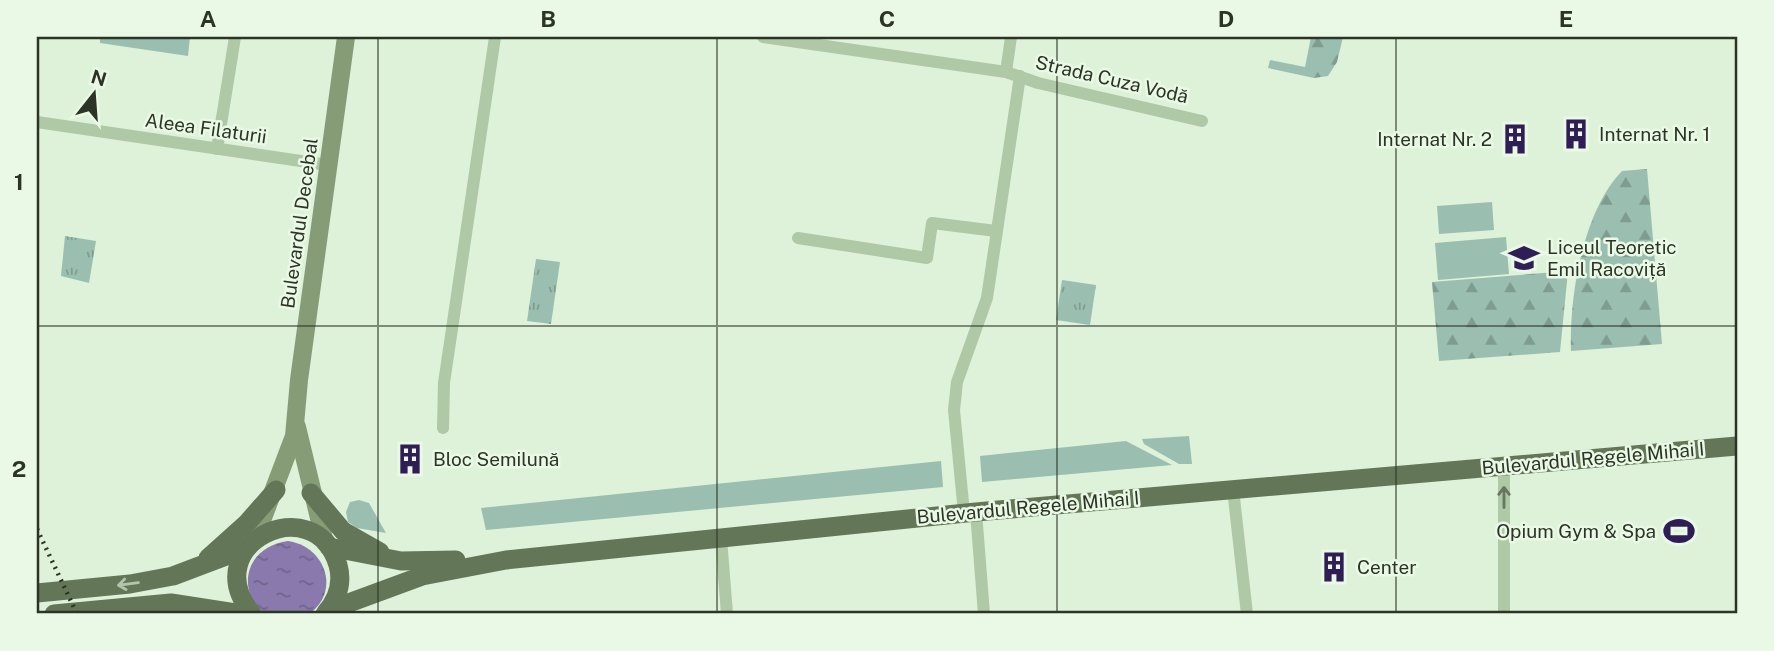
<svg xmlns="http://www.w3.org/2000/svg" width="1774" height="651" font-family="'Public Sans',sans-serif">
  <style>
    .grass { fill: #9abfb0 }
    .forest { fill: url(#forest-firs) }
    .park { fill: url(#park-tufts) }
    .water { fill: url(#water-ripples) }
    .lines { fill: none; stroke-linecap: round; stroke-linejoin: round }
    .minor { stroke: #afc8a6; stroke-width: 12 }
    .secondary { stroke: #859c77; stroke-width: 18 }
    .primary { stroke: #647658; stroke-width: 19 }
    .rail { stroke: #2c3426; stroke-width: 4.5; stroke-dasharray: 2 5; stroke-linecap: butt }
    .oneway { stroke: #677760 }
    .oneway2 { stroke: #b4c5ad }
    .grid { fill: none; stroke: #2c3426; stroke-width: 2; stroke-opacity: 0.55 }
    .labels { text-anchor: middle; stroke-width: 5; stroke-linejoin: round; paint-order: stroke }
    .street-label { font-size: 19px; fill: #2c3426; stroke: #e9f9e5 }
    .poi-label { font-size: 19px; fill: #2c3426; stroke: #e9f9e5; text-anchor: start }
    .neatline { fill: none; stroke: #2c3426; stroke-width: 2.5 }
    .grid-label { font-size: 23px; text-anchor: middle; font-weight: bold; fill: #2c3426 }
  </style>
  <defs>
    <pattern id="forest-firs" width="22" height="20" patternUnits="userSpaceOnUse" patternTransform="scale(1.75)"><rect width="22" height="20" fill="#9abfb0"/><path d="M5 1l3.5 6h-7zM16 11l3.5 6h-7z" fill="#7e9c8f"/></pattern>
    <pattern id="park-tufts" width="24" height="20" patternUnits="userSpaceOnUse" patternTransform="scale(1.75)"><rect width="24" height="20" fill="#9abfb0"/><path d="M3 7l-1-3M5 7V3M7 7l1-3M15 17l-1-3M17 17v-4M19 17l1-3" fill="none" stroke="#7e9c8f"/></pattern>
    <pattern id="water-ripples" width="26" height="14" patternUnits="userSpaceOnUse" patternTransform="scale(1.75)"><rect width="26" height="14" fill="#8979ad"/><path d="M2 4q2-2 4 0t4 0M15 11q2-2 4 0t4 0" fill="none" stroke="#70648d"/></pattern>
  </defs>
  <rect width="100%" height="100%" fill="#def1d9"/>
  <g class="grass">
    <polygon points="100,37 190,37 188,56 100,43"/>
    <polygon points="1492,202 1494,230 1439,234 1437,206"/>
    <polygon points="1506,237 1509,274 1438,280 1435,243"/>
    <polygon points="1189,436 1192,464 1179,464 1144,444 1142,439"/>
    <polygon points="1126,441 1172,465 982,482 980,456"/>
    <polygon points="941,461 943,487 486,530 481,508"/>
    <polygon points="359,500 369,503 386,533 357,528 348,522 346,512 350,502"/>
  </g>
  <g class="forest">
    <polygon points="1311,37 1343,37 1337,62 1328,76 1314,78 1268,68 1270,60 1305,67"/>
    <path d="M1647 169 1662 344 1571 351C1569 296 1583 211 1622 171Z"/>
    <polygon points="1568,271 1560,352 1439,361 1432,282"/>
  </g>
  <g class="park">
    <polygon points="65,236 96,241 89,283 61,276"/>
    <polygon points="536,259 560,262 551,324 527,321"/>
    <polygon points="1062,280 1096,285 1090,325 1056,320"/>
  </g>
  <path class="water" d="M288 541C324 546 342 590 309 614H264C234 587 248 546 288 541Z"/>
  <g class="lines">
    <g class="minor">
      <polyline points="763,37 1006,72 1038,83 1202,121"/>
      <polyline points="1006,72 1011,37"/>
      <polyline points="37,122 328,165"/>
      <polyline points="217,149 235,37"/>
      <polyline points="798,238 927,258 932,223 996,231"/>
      <polyline points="443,428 444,383 495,37"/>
      <polyline points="1504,466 1504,614"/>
      <polyline points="1233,489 1247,614"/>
      <polyline points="976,512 984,614"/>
      <polyline points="964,513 954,410 957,382 987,298 1020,76"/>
      <polyline points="721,538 727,614"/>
    </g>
    <g class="secondary">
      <polyline points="297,427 325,543"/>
      <polyline points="255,539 294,436 299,380 346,37"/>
    </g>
    <g class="primary">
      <polyline points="311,493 343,531 380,552"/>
      <polyline points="329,547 401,561 456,560"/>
      <polyline points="208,558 247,523 276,490"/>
      <polyline points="37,593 130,584 173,576 247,548"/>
      <polyline points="327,611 422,576 506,560 976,512 1737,446"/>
      <polyline points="54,614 171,603 242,614"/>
      <path d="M252 614C195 544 315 487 338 565 343 583 337 600 325 614"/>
    </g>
    <polyline class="rail" points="37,529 77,614"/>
  </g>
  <defs><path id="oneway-shaft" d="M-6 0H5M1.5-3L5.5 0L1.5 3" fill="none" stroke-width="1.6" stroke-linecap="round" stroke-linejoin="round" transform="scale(1.75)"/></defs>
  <use class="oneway" href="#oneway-shaft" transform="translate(1504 497) rotate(-90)"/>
  <use class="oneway2" href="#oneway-shaft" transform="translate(128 584) rotate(173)"/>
  <path class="grid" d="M378 37V614M717 37V614M1057 37V614M1396 37V614M37 326H1737"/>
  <defs>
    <g id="building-bare" transform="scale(2.415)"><path d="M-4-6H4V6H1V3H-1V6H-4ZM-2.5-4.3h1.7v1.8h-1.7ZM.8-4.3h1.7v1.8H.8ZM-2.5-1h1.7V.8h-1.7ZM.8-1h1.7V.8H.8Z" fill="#2f1d55" stroke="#e9f9e5" stroke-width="2.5" paint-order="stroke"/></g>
    <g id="school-bare" transform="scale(2.415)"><path d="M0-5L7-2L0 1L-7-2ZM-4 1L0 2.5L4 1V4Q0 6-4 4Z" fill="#2f1d55" stroke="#e9f9e5" stroke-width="2.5" paint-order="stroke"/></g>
    <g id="stadium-bare" transform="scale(2.415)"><path d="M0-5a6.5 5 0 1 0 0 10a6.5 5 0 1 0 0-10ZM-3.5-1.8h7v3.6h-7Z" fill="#2f1d55" stroke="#e9f9e5" stroke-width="2.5" paint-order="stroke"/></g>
  </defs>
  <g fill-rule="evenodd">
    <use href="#building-bare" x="1576" y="134"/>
    <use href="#building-bare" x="1515" y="139"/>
    <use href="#school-bare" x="1524" y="258"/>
    <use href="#building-bare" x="410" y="459"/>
    <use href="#stadium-bare" x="1679" y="531"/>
    <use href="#building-bare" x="1334" y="567"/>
  </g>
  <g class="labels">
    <g class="street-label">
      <text transform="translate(1112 79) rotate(13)" y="7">Strada Cuza Vodă</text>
      <text transform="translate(206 128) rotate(8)" y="7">Aleea Filaturii</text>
      <text transform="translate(299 223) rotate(-82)" y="7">Bulevardul Decebal</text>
      <text transform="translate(1593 458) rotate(-5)" y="7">Bulevardul Regele Mihai I</text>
      <text transform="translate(1028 507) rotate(-5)" y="7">Bulevardul Regele Mihai I</text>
    </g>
    <g class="poi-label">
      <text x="1599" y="141">Internat Nr. 1</text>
      <text x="1492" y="146" text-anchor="end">Internat Nr. 2</text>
      <text x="1547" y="254">Liceul Teoretic<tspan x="1547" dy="22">Emil Racoviță</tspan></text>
      <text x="433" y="466">Bloc Semilună</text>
      <text x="1656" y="538" text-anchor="end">Opium Gym &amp; Spa</text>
      <text x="1357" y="574">Center</text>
    </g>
  </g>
  <rect width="1774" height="651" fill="none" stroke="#e9f9e5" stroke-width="77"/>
  <g transform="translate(94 94) rotate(17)" stroke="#e9f9e5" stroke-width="5" paint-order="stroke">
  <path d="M0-5L12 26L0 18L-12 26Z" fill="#2c3426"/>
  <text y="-10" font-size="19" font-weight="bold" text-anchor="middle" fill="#2c3426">N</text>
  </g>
  <rect x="38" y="38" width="1698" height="574" class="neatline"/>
  <g class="grid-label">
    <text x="208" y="27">A</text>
    <text x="548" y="27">B</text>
    <text x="887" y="27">C</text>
    <text x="1226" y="27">D</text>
    <text x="1566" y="27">E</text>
    <text x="19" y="190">1</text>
    <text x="19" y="477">2</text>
  </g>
</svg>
